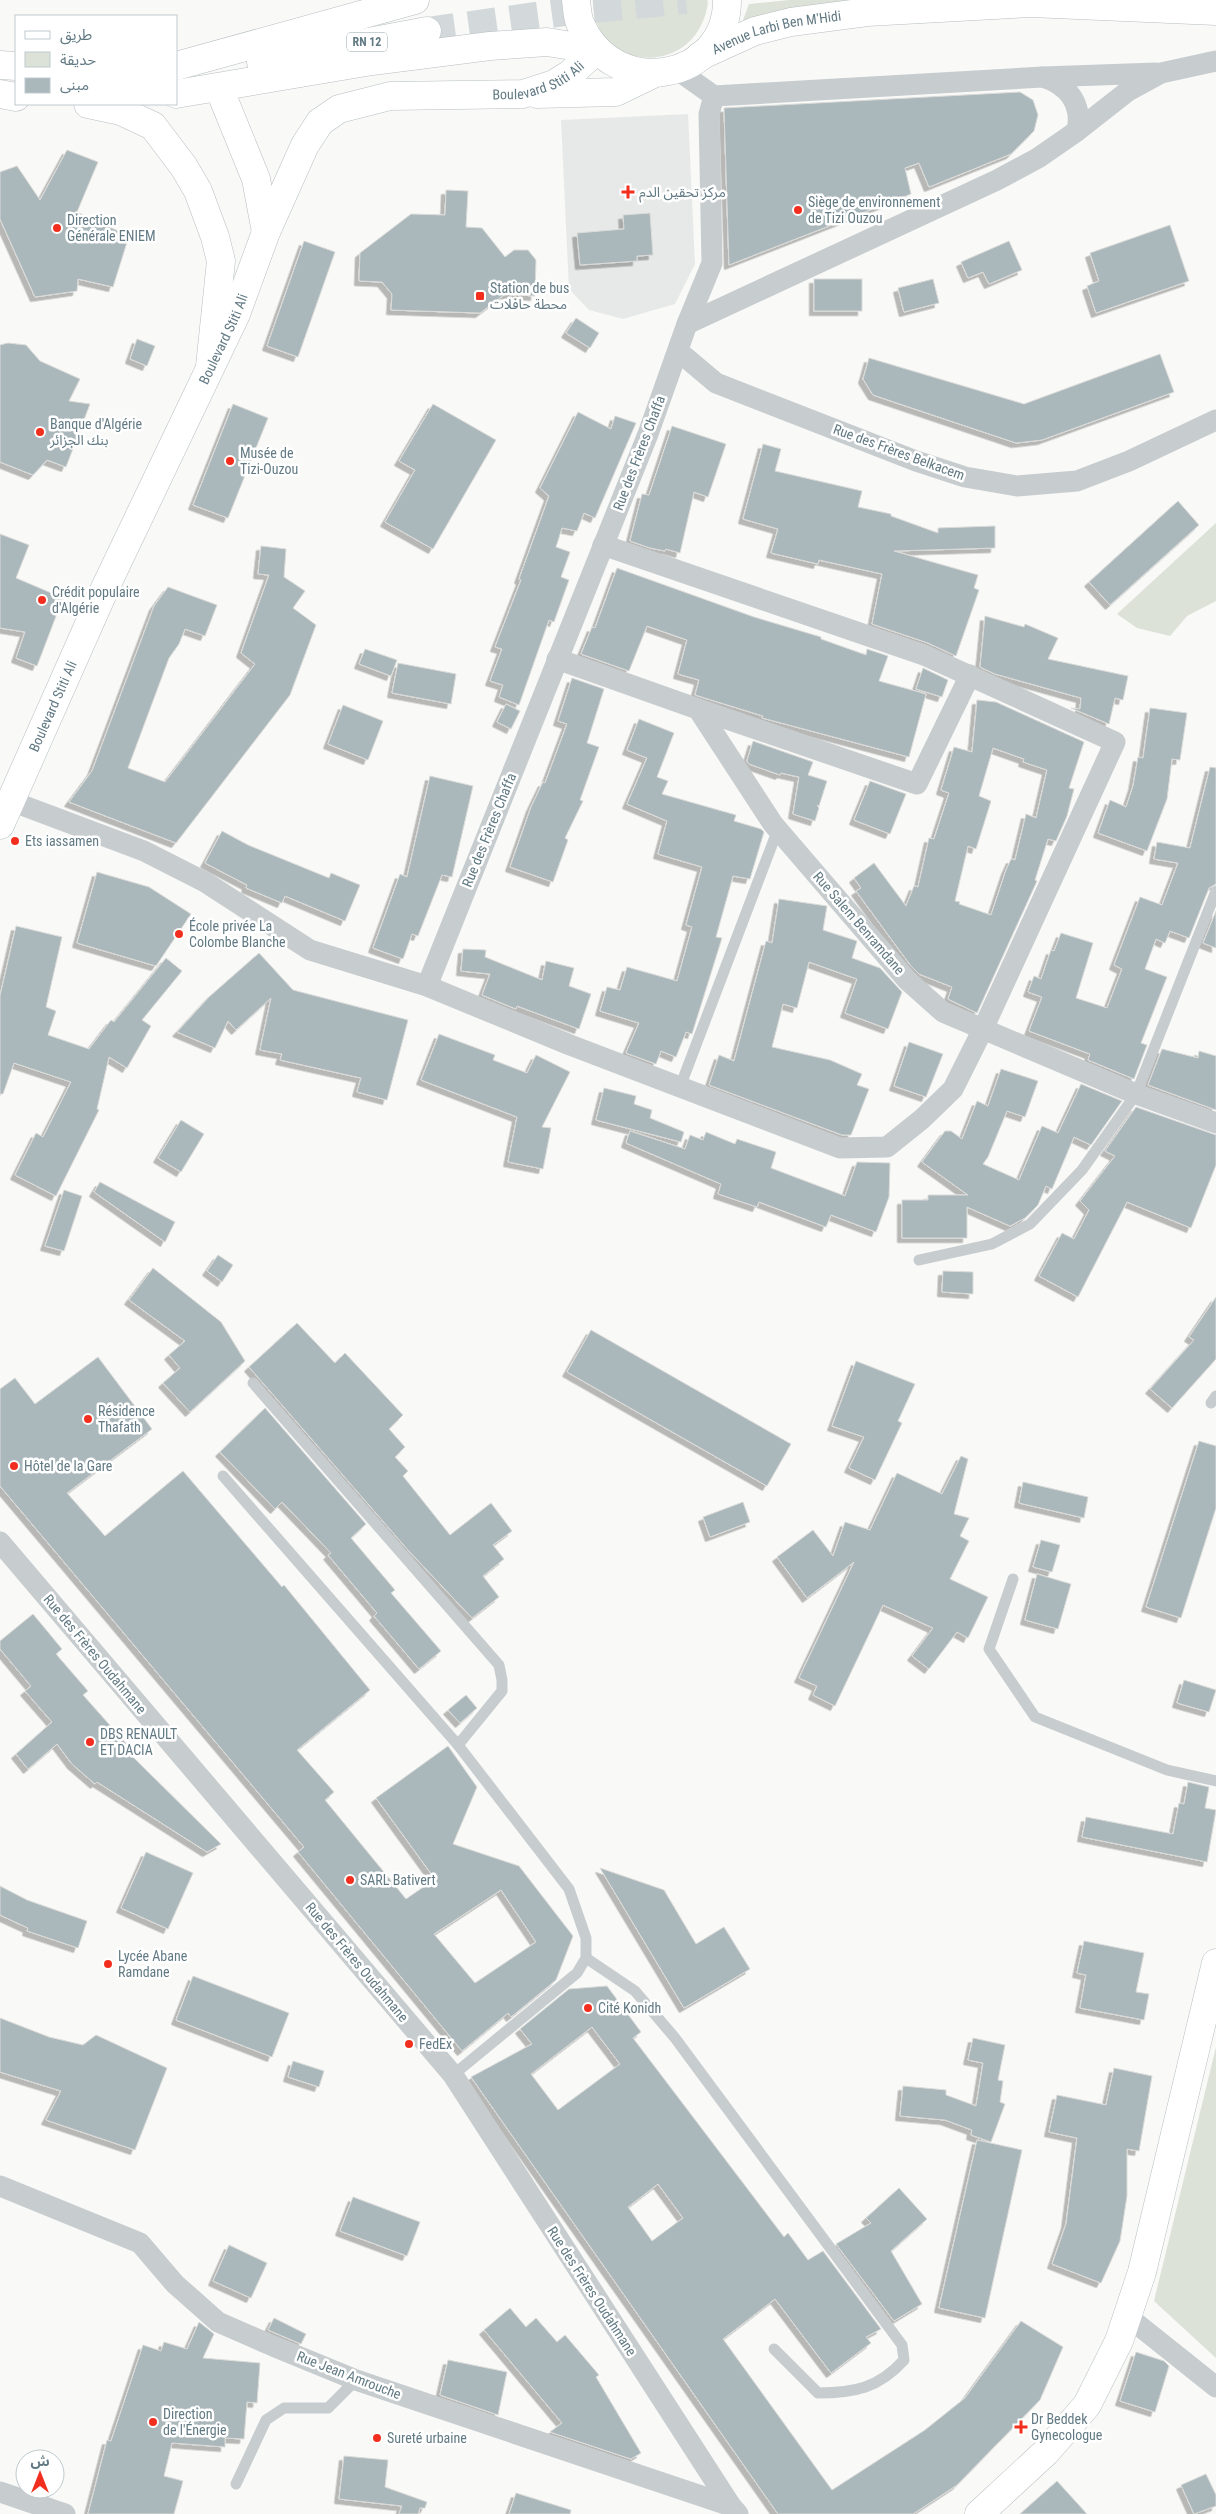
<svg xmlns="http://www.w3.org/2000/svg" width="1216" height="2514" font-family="'Roboto Condensed','Noto Sans Arabic',sans-serif">
  <style>
    .built { fill: #e7e9e8 }
    .green { fill: #dce2d7 }
    .building { fill: #aab7bb; stroke: #dbdbd9; fill-rule: evenodd; filter: url(#shadow) }
    .lines { fill: none; stroke-linecap: round; stroke-linejoin: round }
    .primary-tunnel { stroke: #d3d9da; stroke-width: 28; stroke-dasharray: 28 14; stroke-linecap: butt }
    .secondary-casing { stroke: #b6bfc2; stroke-width: 29 }
    .primary-casing { stroke: #b7bec1; stroke-width: 29 }
    .lane { stroke: #c7cccf; stroke-width: 11 }
    .street { stroke: #c7cccf; stroke-width: 21 }
    .secondary { stroke: #fff; stroke-width: 28 }
    .primary { stroke: #fff; stroke-width: 28 }
    .poi-dot { fill: #f22f1e; stroke: #fff; stroke-width: 2 }
    .labels { text-anchor: middle; stroke-width: 5; stroke-linejoin: round; paint-order: stroke }
    .shield { fill: #fff; stroke: #91a2a9; stroke-width: 1 }
    .shield-label { font-size: 12px; font-weight: bold; fill: #627a84 }
    .street-label { font-size: 14px; fill: #627a84; stroke: #fff }
    .poi-label { font-size: 14px; fill: #627a84; stroke: #fff; text-anchor: start }
  </style>
  <defs>
    <filter id="shadow"><feDropShadow dx="-4.5" dy="4.5" stdDeviation="0" flood-color="#0004"/></filter>
  </defs>
  <rect width="100%" height="100%" fill="#f9f9f7"/>
  <polygon class="built" points="688,114 695,264 675,304 623,319 589,310 569,289 561,120"/>
  <g class="green">
    <path d="M593 0H707L708 2C698 79 593 74 593 0Z"/>
    <polygon points="789,0 989,0 833,8 743,20 749,4"/>
    <polygon points="1216,523 1216,601 1187,616 1170,636 1137,628 1117,614"/>
    <polygon points="1216,2047 1216,2358 1154,2301"/>
  </g>
  <g class="building">
    <polygon points="1020,92 1033,100 1038,115 1034,131 1011,154 929,187 919,163 905,168 911,194 729,265 724,108"/>
    <polygon points="67,150 98,162 77,212 129,236 113,287 78,279 77,291 35,297 0,219 0,172 17,166 40,200"/>
    <polygon points="446,190 468,191 466,227 482,228 505,257 514,250 528,250 536,260 535,296 505,294 480,313 391,310 392,294 382,282 359,281 360,253 411,214 445,215"/>
    <polygon points="650,213 653,255 637,256 637,261 580,265 577,233 624,229 623,215"/>
    <polygon points="1170,225 1189,281 1096,313 1087,286 1099,281 1090,253"/>
    <polygon points="304,241 335,252 298,357 267,346"/>
    <polygon points="1009,241 1022,270 989,284 983,272 968,278 961,262"/>
    <rect x="814" y="279" width="48" height="32"/>
    <polygon points="933,279 939,303 904,312 898,288"/>
    <polygon points="576,318 599,333 590,348 566,333"/>
    <polygon points="137,339 155,346 147,366 130,359"/>
    <polygon points="8,343 26,345 40,361 80,379 69,401 90,404 66,467 47,460 33,475 0,462 0,345"/>
    <polygon points="1160,354 1174,392 1042,440 1016,443 873,395 863,379 869,358 1024,404"/>
    <polygon points="233,404 268,418 228,518 193,505"/>
    <polygon points="433,404 496,440 433,549 385,522 415,470 399,461"/>
    <polygon points="578,412 611,429 615,416 636,423 595,518 584,513 577,531 562,528 556,547 570,552 561,577 569,580 554,622 549,620 519,705 499,697 503,685 490,681 502,649 495,647 521,580 519,579 549,496 540,488"/>
    <polygon points="672,426 726,444 708,497 694,492 680,553 666,549 665,551 650,548 630,541 642,494 649,495"/>
    <polygon points="763,444 781,449 775,471 862,491 858,507 891,514 891,516 938,533 938,528 995,526 995,548 894,551 978,575 974,588 979,590 956,656 928,643 872,624 882,574 819,560 818,564 771,553 778,529 743,519"/>
    <polygon points="1178,501 1199,525 1110,605 1089,582"/>
    <polygon points="0,534 29,545 16,578 63,598 37,666 16,658 25,632 0,628"/>
    <polygon points="261,546 286,549 284,577 305,591 293,608 316,625 290,695 176,843 69,802 92,771 154,606 168,587 217,605 205,636 185,629 179,644 169,658 128,768 165,782 255,664 241,653 269,575 258,574"/>
    <polygon points="617,568 754,617 821,637 821,639 866,655 867,649 888,656 879,681 926,694 909,757 766,719 762,718 763,716 695,695 699,680 678,674 687,640 647,626 629,671 581,654 592,627 595,628"/>
    <polygon points="985,616 1024,627 1025,624 1058,638 1048,659 1128,676 1123,700 1115,698 1109,724 1071,708 1080,709 1081,698 995,674 980,667"/>
    <polygon points="365,649 397,660 391,676 359,664"/>
    <polygon points="398,663 456,674 451,704 392,693"/>
    <polygon points="923,668 948,680 942,697 916,689"/>
    <polygon points="572,678 604,689 587,743 599,747 580,800 583,801 565,838 568,840 553,882 510,867 531,807 543,782 545,783 567,724 558,721"/>
    <path d="M977 700 996 702 1084 742 1069 788 1074 789 1067 816 1056 841 1048 839 1035 880 1037 881 977 1013 948 999 952 987 919 974 911 966 856 891 861 888 854 878 874 863 906 906 914 886 918 887 929 838 934 839 949 793 941 790 954 747 972 752ZM993 748 1024 759 1023 762 1047 770 1036 818 1026 814 1015 860 1011 859 1006 870 991 915 959 904 960 902 955 901 968 846 976 849 991 801 979 796Z"/>
    <polygon points="506,704 520,711 511,729 497,722"/>
    <polygon points="343,705 383,721 368,760 328,744"/>
    <polygon points="1150,708 1187,713 1180,760 1172,759 1167,799 1147,851 1098,833 1110,800 1126,807 1133,786 1138,757 1143,758"/>
    <polygon points="639,719 674,733 657,777 668,781 662,794 736,815 734,821 761,829 764,832 750,879 733,876 716,937 722,938 692,1034 686,1032 676,1057 661,1051 656,1064 626,1053 639,1023 600,1011 607,987 620,990 627,967 677,981 692,927 686,925 702,867 658,854 667,821 627,804 647,758 627,750"/>
    <polygon points="753,741 813,762 808,775 827,781 819,806 817,805 819,808 815,821 793,814 799,777 781,773 780,775 749,764 747,761"/>
    <polygon points="1210,767 1216,768 1216,884 1209,888 1189,938 1170,931 1165,943 1156,939 1145,969 1167,977 1141,1043 1147,1045 1134,1079 1088,1060 1090,1054 1029,1031 1042,997 1028,992 1034,976 1041,979 1051,950 1054,951 1061,933 1093,943 1076,998 1107,1008 1122,969 1114,965 1140,897 1162,905 1178,863 1154,859 1157,842 1190,848"/>
    <polygon points="430,776 473,786 452,877 442,875 418,936 412,934 403,959 373,948 400,874 407,877"/>
    <polygon points="870,781 906,794 890,834 854,820"/>
    <polygon points="222,831 248,845 329,878 331,873 360,885 345,921 285,896 282,903 246,888 247,885 205,863"/>
    <polygon points="97,872 149,887 191,914 156,966 77,943"/>
    <polygon points="779,899 827,906 823,930 857,941 852,958 880,968 902,992 888,1029 845,1013 857,979 809,962 797,1008 783,1004 772,1047 830,1060 862,1074 857,1085 869,1089 851,1135 842,1135 709,1085 719,1055 734,1061 766,941 772,943"/>
    <polygon points="1216,911 1216,948 1203,943"/>
    <polygon points="16,926 62,937 46,1007 56,1011 48,1035 89,1049 111,1020 114,1022 166,958 182,971 142,1020 151,1026 127,1068 109,1057 97,1109 99,1110 56,1196 15,1175 36,1133 43,1137 71,1082 14,1063 3,1094 0,1094 0,996"/>
    <polygon points="463,949 486,950 485,957 542,980 546,961 574,968 569,986 591,994 579,1029 517,1006 516,1009 482,995 490,974 461,971"/>
    <polygon points="259,953 293,990 408,1020 387,1100 357,1092 361,1078 280,1060 282,1054 260,1050 271,998 236,1030 228,1021 215,1048 177,1032 209,997"/>
    <polygon points="439,1034 495,1055 493,1060 527,1073 536,1055 570,1072 542,1127 551,1128 543,1169 508,1162 517,1117 421,1080"/>
    <polygon points="909,1042 943,1054 926,1097 894,1086"/>
    <polygon points="1162,1049 1198,1058 1199,1051 1216,1056 1216,1110 1148,1085"/>
    <polygon points="1001,1069 1038,1081 1025,1117 1007,1111 988,1157 983,1164 1019,1180 1042,1126 1058,1133 1081,1084 1122,1101 1091,1145 1074,1137 1052,1189 1046,1186 1038,1205 1025,1218 1010,1226 967,1207 967,1238 902,1238 902,1200 928,1200 928,1195 968,1195 922,1162 945,1131 951,1131 962,1139 977,1101 988,1106"/>
    <polygon points="604,1088 636,1096 634,1104 652,1110 650,1118 684,1132 681,1142 596,1120"/>
    <polygon points="1136,1107 1216,1135 1216,1165 1191,1228 1127,1202 1078,1297 1039,1276 1062,1233 1074,1239 1089,1210 1080,1201 1115,1156 1105,1151"/>
    <polygon points="181,1120 204,1134 181,1172 158,1158"/>
    <polygon points="630,1131 685,1149 690,1135 703,1140 706,1132 735,1144 737,1139 776,1152 771,1168 845,1196 857,1162 890,1163 889,1197 876,1232 831,1215 826,1227 759,1202 757,1207 718,1194 721,1184 626,1143"/>
    <polygon points="100,1182 175,1222 165,1242 94,1192"/>
    <polygon points="64,1190 82,1196 64,1251 45,1246"/>
    <polygon points="218,1255 233,1265 222,1282 207,1271"/>
    <polygon points="153,1268 221,1322 245,1361 190,1412 163,1383 180,1368 169,1355 185,1341 129,1300"/>
    <polygon points="943,1271 973,1272 973,1294 942,1292"/>
    <polygon points="1216,1297 1216,1359 1172,1408 1150,1389 1194,1340 1189,1337"/>
    <polygon points="297,1323 335,1363 345,1353 403,1415 389,1429 405,1447 395,1457 408,1471 403,1476 450,1535 491,1503 512,1531 493,1545 504,1559 483,1576 499,1597 472,1618 408,1550 249,1367"/>
    <polygon points="591,1330 791,1444 767,1486 567,1372"/>
    <path d="M98 1357 152 1429 67 1493 105 1536 183 1471 282 1587 284 1585 370 1690 297 1750 334 1792 325 1800 406 1899 435 1879 376 1798 448 1746 477 1787 453 1844 519 1866 573 1936 556 1980 511 2017 508 2013 462 2051 298 1852 304 1847 0 1486V1389L15 1378 35 1404ZM501 1890 536 1942 475 1983 434 1934Z"/>
    <polygon points="856,1361 915,1384 898,1421 902,1423 875,1480 849,1468 864,1437 832,1426"/>
    <polygon points="265,1408 366,1524 351,1538 395,1590 391,1593 441,1651 419,1669 374,1616 377,1613 328,1555 331,1553 282,1502 275,1509 220,1452"/>
    <polygon points="1199,1441 1216,1446 1216,1508 1181,1618 1146,1607"/>
    <polygon points="961,1456 968,1459 954,1514 969,1518 960,1536 969,1541 950,1579 988,1597 968,1638 957,1632 929,1669 912,1656 933,1628 883,1605 835,1706 813,1695 817,1686 799,1678 854,1562 807,1598 777,1557 813,1530 833,1556 845,1522 870,1530 897,1473 942,1494"/>
    <polygon points="1023,1482 1088,1497 1084,1518 1019,1503"/>
    <polygon points="743,1502 750,1522 710,1537 703,1517"/>
    <polygon points="1041,1540 1060,1545 1052,1572 1033,1567"/>
    <polygon points="1037,1574 1071,1584 1058,1629 1025,1620"/>
    <polygon points="33,1614 62,1649 56,1654 88,1691 83,1695 132,1750 129,1753 221,1844 207,1852 97,1782 95,1784 72,1764 57,1744 28,1769 16,1754 52,1722 25,1691 31,1686 0,1649 0,1641"/>
    <polygon points="1184,1680 1216,1690 1209,1712 1177,1703"/>
    <polygon points="466,1695 477,1708 460,1723 448,1710"/>
    <polygon points="1188,1782 1209,1787 1205,1808 1216,1810 1207,1862 1082,1837 1086,1817 1173,1834 1179,1803 1184,1804"/>
    <polygon points="146,1852 193,1873 168,1929 121,1908"/>
    <polygon points="600,1868 664,1890 696,1944 724,1927 750,1969 684,2008"/>
    <polygon points="0,1886 27,1900 87,1921 78,1948 27,1931 28,1928 0,1915"/>
    <polygon points="1084,1941 1144,1953 1136,1992 1149,1994 1144,2020 1080,2008 1086,1975 1077,1973"/>
    <polygon points="193,1976 289,2013 272,2057 176,2020"/>
    <path d="M607 1986 641 2032 633 2038 784 2237 788 2233 808 2260 823 2251 881 2329 866 2337 871 2343 831 2373 775 2299 723 2339 832 2490 925 2430 965 2398 1021 2321 1063 2347 1040 2400 957 2485 913 2514H778L471 2077 532 2044 520 2029 569 1989ZM592 2027 620 2064 558 2110 531 2074ZM658 2184 683 2218 652 2241 628 2207Z"/>
    <polygon points="0,2018 49,2037 83,2045 96,2035 167,2068 135,2150 46,2120 61,2091 0,2072"/>
    <polygon points="973,2038 1005,2045 998,2080 1003,2081 1000,2102 1005,2104 991,2142 971,2135 972,2130 945,2120 900,2116 903,2086 946,2090 946,2095 976,2106 983,2063 968,2060"/>
    <polygon points="293,2061 324,2071 319,2087 288,2077"/>
    <polygon points="1114,2068 1152,2076 1139,2151 1127,2149 1127,2196 1120,2241 1101,2283 1052,2264 1066,2224 1077,2138 1049,2132 1057,2095 1106,2105"/>
    <polygon points="977,2140 1022,2150 985,2318 939,2308"/>
    <polygon points="899,2188 927,2219 891,2251 922,2304 894,2321 836,2244 871,2223 866,2218"/>
    <polygon points="353,2197 420,2222 407,2256 340,2231"/>
    <polygon points="229,2245 267,2263 251,2298 213,2281"/>
    <polygon points="510,2308 526,2327 536,2318 557,2342 565,2335 599,2375 596,2377 641,2453 631,2459 550,2432 562,2423 484,2330"/>
    <polygon points="274,2318 306,2334 301,2344 268,2330"/>
    <polygon points="199,2322 214,2334 203,2358 260,2363 257,2403 247,2402 244,2439 225,2438 225,2447 172,2443 164,2476 183,2481 174,2514 88,2514 107,2440 111,2441 143,2345 161,2351 164,2342 187,2349"/>
    <polygon points="1136,2352 1164,2361 1169,2366 1155,2412 1120,2401"/>
    <polygon points="448,2360 507,2372 498,2415 440,2395"/>
    <polygon points="344,2456 388,2460 385,2487 427,2502 425,2508 420,2508 418,2514 399,2514 402,2506 339,2499"/>
    <polygon points="1206,2474 1216,2495 1216,2506 1194,2514 1181,2485"/>
    <polygon points="1057,2481 1087,2514 1020,2514"/>
    <polygon points="516,2493 571,2510 570,2514 509,2514"/>
  </g>
  <g class="lines">
    <polyline class="primary-tunnel" points="427,31 565,12 686,0"/>
    <g class="secondary-casing">
      <g id="secondary">
        <polyline points="537,94 616,92 653,74"/>
        <path id="s1" d="M0 825 106 586 236 314 266 232 305 145 320 122 339 109 390 96 523 94 554 84 570 74 597 50"/>
        <polyline points="979,2514 1046,2452 1087,2405 1119,2341 1142,2272 1216,1963"/>
      </g>
    </g>
    <g class="primary-casing">
      <g id="primary">
        <path d="M576 0C577 7 577 16 580 23 614 103 728 80 727 0"/>
        <path id="s2" d="M700 56 755 31 791 22 867 12 1031 3 1216 11"/>
        <polyline points="261,62 427,31"/>
        <polyline points="0,65 16,66"/>
        <polyline points="176,66 415,0"/>
        <polyline points="219,88 256,179 266,232"/>
        <polyline points="0,94 16,97"/>
        <polyline points="176,94 372,61 490,46 547,42 597,50"/>
        <polyline points="88,104 121,111 153,126 184,167 198,191 215,237 221,261 210,366"/>
      </g>
    </g>
    <g class="lane">
      <polyline points="680,1087 778,829"/>
      <polyline points="919,1260 992,1244 1030,1224 1082,1170 1136,1094 1216,891"/>
      <polyline points="253,1383 499,1665 502,1680 502,1691 458,1745"/>
      <polyline points="1211,1403 1216,1396"/>
      <polyline points="223,1476 458,1745 569,1889 586,1938 586,1958 577,1973 453,2075"/>
      <polyline points="1013,1579 989,1649 1035,1717 1167,1770 1216,1781"/>
      <path d="M586 1958 635 1991 675 2038 902 2345 904 2360C879 2388 854 2393 818 2393L774 2349"/>
      <polyline points="236,2484 266,2420 284,2408 328,2408 356,2380"/>
    </g>
    <g class="street">
      <polyline points="676,69 714,96 709,114 712,263 687,324"/>
      <path d="M1043 77C1068 85 1083 104 1077 131"/>
      <polyline points="714,96 1043,77 1156,73"/>
      <polyline points="678,351 716,383 916,461 965,477 1017,486 1077,481 1129,461 1216,420"/>
      <polyline points="557,659 698,709 773,824 907,980 943,1012 1136,1094 1216,1123"/>
      <polyline points="698,709 917,784 970,675"/>
      <polyline points="11,801 144,851 205,882 310,950 427,986 570,1045 840,1148 887,1147 922,1119 953,1089 983,1029 1115,742 924,655 603,545"/>
      <polyline points="427,986 648,434 687,324 997,180 1038,158 1077,131 1128,91 1161,73 1216,61"/>
      <polyline points="0,1542 453,2075 731,2506 738,2514"/>
      <polyline points="0,2186 140,2243 175,2284 218,2322 273,2346 356,2380 731,2506"/>
      <polyline points="1127,2316 1216,2387"/>
      <polyline points="0,2492 65,2514"/>
    </g>
    <use href="#secondary" class="secondary"/>
    <use href="#primary" class="primary"/>
  </g>
  <g class="poi-dot">
    <path d="M625.5 184.5h5v5h5v5h-5v5h-5v-5h-5v-5h5z"/>
    <circle cx="798" cy="210" r="5"/>
    <circle cx="57" cy="228" r="5"/>
    <rect x="475" y="291" width="10" height="10" rx="2.5"/>
    <circle cx="40" cy="432" r="5"/>
    <circle cx="230" cy="461" r="5"/>
    <circle cx="42" cy="600" r="5"/>
    <circle cx="15" cy="841" r="5"/>
    <circle cx="179" cy="934" r="5"/>
    <circle cx="88" cy="1419" r="5"/>
    <circle cx="14" cy="1466" r="5"/>
    <circle cx="90" cy="1742" r="5"/>
    <circle cx="350" cy="1880" r="5"/>
    <circle cx="108" cy="1964" r="5"/>
    <circle cx="588" cy="2008" r="5"/>
    <circle cx="409" cy="2044" r="5"/>
    <circle cx="153" cy="2422" r="5"/>
    <path d="M1018.5 2419.5h5v5h5v5h-5v5h-5v-5h-5v-5h5z"/>
    <circle cx="377" cy="2438" r="5"/>
  </g>
  <g class="labels">
    <rect class="shield" x="347" y="32.5" width="40" height="19" rx="4"/>
    <g class="shield-label">
      <text x="367" y="46">RN 12</text>
    </g>
    <g class="street-label">
      <text dy="5" stroke="none"><textPath href="#s2" startOffset="81">Avenue Larbi Ben M'Hidi</textPath></text>
      <text dy="5" stroke="none"><textPath href="#s1" startOffset="1000">Boulevard Stiti Ali</textPath></text>
      <text dy="5" stroke="none"><textPath href="#s1" startOffset="535">Boulevard Stiti Ali</textPath></text>
      <text transform="translate(899 452) rotate(20)" y="5">Rue des Frères Belkacem</text>
      <text transform="translate(639 453) rotate(-69)" y="5">Rue des Frères Chaffa</text>
      <text dy="5" stroke="none"><textPath href="#s1" startOffset="130">Boulevard Stiti Ali</textPath></text>
      <text transform="translate(489 830) rotate(-68)" y="5">Rue des Frères Chaffa</text>
      <text transform="translate(859 923) rotate(49)" y="5">Rue Salem Benramdane</text>
      <text transform="translate(95 1654) rotate(50)" y="5">Rue des Frères Oudahmane</text>
      <text transform="translate(357 1962) rotate(50)" y="5">Rue des Frères Oudahmane</text>
      <text transform="translate(592 2291) rotate(57)" y="5">Rue des Frères Oudahmane</text>
      <text transform="translate(349 2375) rotate(21)" y="5">Rue Jean Amrouche</text>
    </g>
    <g class="poi-label">
      <text x="639" y="197">مركز تحقين الدم</text>
      <text x="808" y="207">Siège de environnement<tspan x="808" dy="16">de Tizi Ouzou</tspan></text>
      <text x="67" y="225">Direction<tspan x="67" dy="16">Générale ENIEM</tspan></text>
      <text x="490" y="293">Station de bus<tspan x="490" dy="16">محطة حافلات</tspan></text>
      <text x="50" y="429">Banque d'Algérie<tspan x="50" dy="16">بنك الجزائر</tspan></text>
      <text x="240" y="458">Musée de<tspan x="240" dy="16">Tizi-Ouzou</tspan></text>
      <text x="52" y="597">Crédit populaire<tspan x="52" dy="16">d'Algérie</tspan></text>
      <text x="25" y="846">Ets iassamen</text>
      <text x="189" y="931">École privée La<tspan x="189" dy="16">Colombe Blanche</tspan></text>
      <text x="98" y="1416">Résidence<tspan x="98" dy="16">Thafath</tspan></text>
      <text x="24" y="1471">Hôtel de la Gare</text>
      <text x="100" y="1739">DBS RENAULT<tspan x="100" dy="16">ET DACIA</tspan></text>
      <text x="360" y="1885">SARL Bativert</text>
      <text x="118" y="1961">Lycée Abane<tspan x="118" dy="16">Ramdane</tspan></text>
      <text x="598" y="2013">Cité Konidh</text>
      <text x="419" y="2049">FedEx</text>
      <text x="163" y="2419">Direction<tspan x="163" dy="16">de l'Énergie</tspan></text>
      <text x="1031" y="2424">Dr Beddek<tspan x="1031" dy="16">Gynecologue</tspan></text>
      <text x="387" y="2443">Sureté urbaine</text>
    </g>
  </g>
  <rect x="15" y="15" width="162" height="90" fill="#ffffff" stroke="#c0cace"/>
  <rect x="25" y="31" width="25" height="8" fill="#ffffff" stroke="#c0cace"/>
  <text x="60" y="40" font-size="15" fill="#627a84">طريق</text>
  <rect x="25" y="52" width="25" height="15" fill="#dce2d7" stroke="#c0cace"/>
  <text x="60" y="65" font-size="15" fill="#627a84">حديقة</text>
  <rect x="25" y="78" width="25" height="15" fill="#aab7bb" stroke="#c0cace"/>
  <text x="60" y="90" font-size="15" fill="#627a84">مبنى</text>
  <g transform="translate(40 2474)"><circle r="24" fill="#ffffff" stroke="#c0cace"/>
  <path d="M0-4L9 19L0 12L-9 19Z" fill="#f22f1e"/>
  <text y="-8" font-size="14" font-weight="bold" text-anchor="middle" fill="#627a84">ش</text>
  </g>
</svg>
